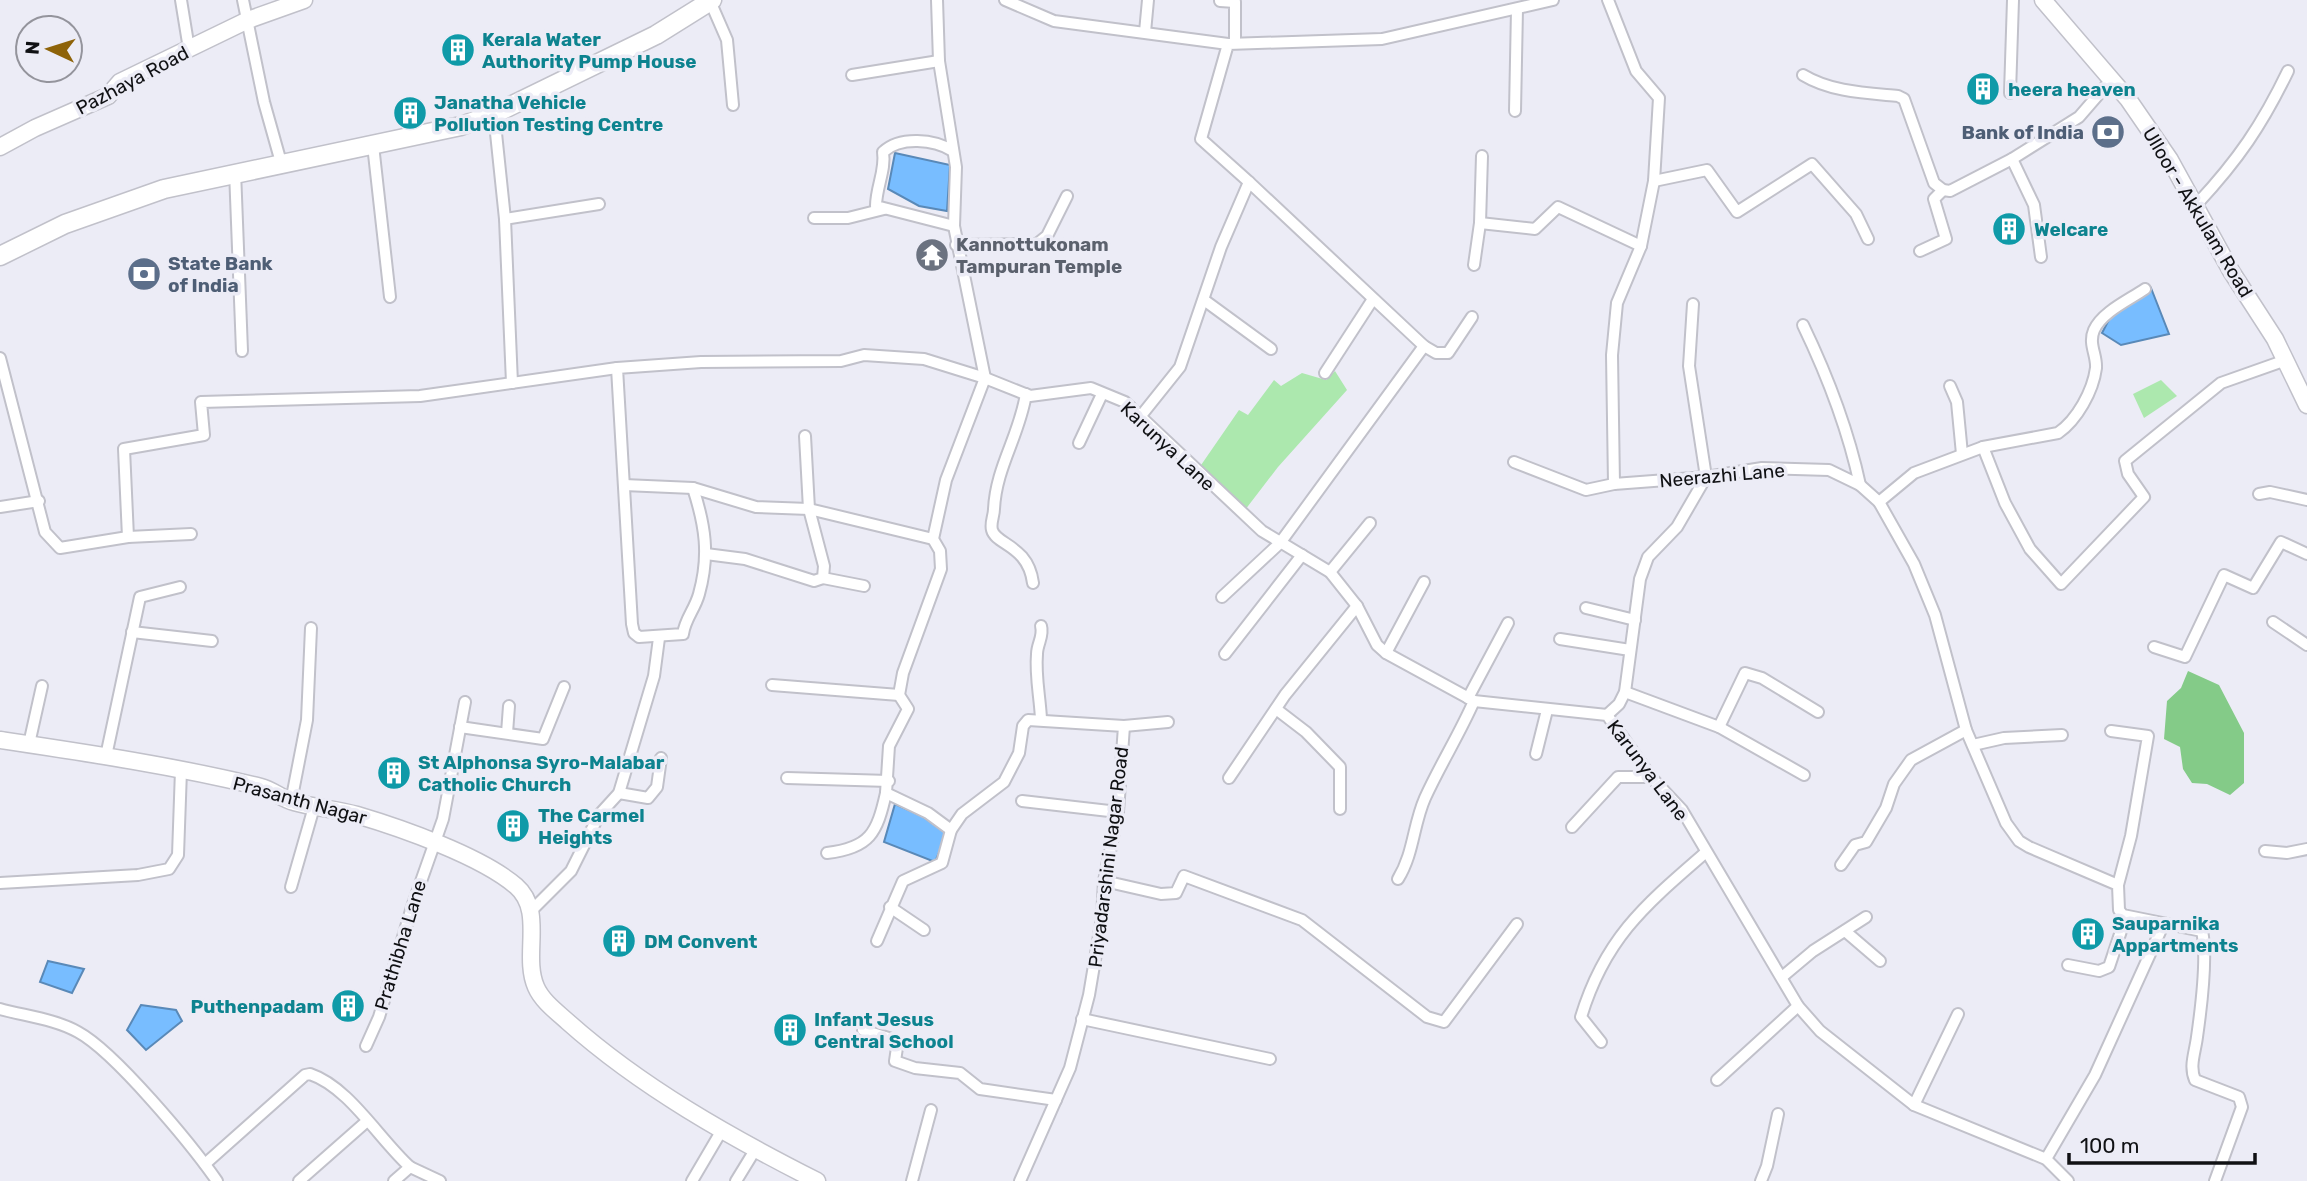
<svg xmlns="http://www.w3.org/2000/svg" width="2307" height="1181" font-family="Rubik,sans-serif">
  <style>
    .green { fill: #ace8ae }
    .forest { fill: #84cb88 }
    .water { fill: #78bdff; stroke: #5989b8; stroke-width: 2 }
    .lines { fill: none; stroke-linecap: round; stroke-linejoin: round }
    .street-casing { stroke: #c1c1ca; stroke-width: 14 }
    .secondary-casing { stroke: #c1c1ca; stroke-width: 19 }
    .primary-casing { stroke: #c1c1ca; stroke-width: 21 }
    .street { stroke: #fff; stroke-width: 10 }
    .secondary { stroke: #fff; stroke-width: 16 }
    .primary { stroke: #fff; stroke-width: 18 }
    .labels { text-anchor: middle; stroke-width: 7; stroke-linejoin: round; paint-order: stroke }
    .culture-label { font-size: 19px; font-weight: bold; fill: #0d838f; stroke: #ececf6; text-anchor: start }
    .street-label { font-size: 19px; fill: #101114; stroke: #ececf6 }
    .service-label { font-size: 19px; font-weight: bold; fill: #4e5e75; stroke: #ececf6; text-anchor: end }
    .worship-label { font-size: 19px; font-weight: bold; fill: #5b616d; stroke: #ececf6; text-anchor: start }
  </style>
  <rect width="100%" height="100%" fill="#ececf6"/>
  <g class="green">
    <polygon points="1335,371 1347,390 1278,467 1245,510 1199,468 1239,410 1248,415 1274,380 1281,386 1302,373 1326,380"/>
    <polygon points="2161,380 2177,396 2144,418 2133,394"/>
  </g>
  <polygon class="forest" points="2188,671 2219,685 2244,733 2244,783 2230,795 2207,784 2192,783 2183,769 2180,747 2164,739 2167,701 2181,688"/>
  <g class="water">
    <polygon points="895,153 950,165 947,211 919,206 888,189"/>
    <polygon points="2151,288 2169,334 2121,345 2102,333 2114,310"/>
    <polygon points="895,804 922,816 947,834 935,862 884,842"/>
    <polygon points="48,961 84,969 72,993 40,982"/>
    <polygon points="141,1005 176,1010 182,1021 146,1050 127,1030"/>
  </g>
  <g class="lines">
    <g class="street-casing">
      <g id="street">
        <polyline points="181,0 189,49"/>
        <polyline points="243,0 264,102 282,166"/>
        <polyline points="1005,0 1054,21 1228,44"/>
        <path d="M1608 0 1636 71 1659 98 1654 181 1641 246 1617 303 1612 355 1614 484 1706 477 1762 468 1829 470 1860 485 1879 502 1914 564 1935 615 1966 730 2006 823 2019 841 2029 847 2118 885 2119 910 2123 915 2202 931C2208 958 2201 1009 2197 1037 2195 1053 2189 1066 2195 1080L2239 1097 2242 1107 2215 1181"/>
        <polyline points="710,1 727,40 733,105"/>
        <polyline points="1220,1 1235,2 1235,43"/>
        <polyline points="1145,32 1148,0"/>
        <polyline points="852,75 939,61"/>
        <path d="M1803 75C1831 92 1866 93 1898 96L1904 99 1934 183 1943 190 1950 191 2012 159 2079 117 2111 80"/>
        <polyline points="2010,93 2013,0"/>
        <polyline points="1515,111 1517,9"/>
        <polyline points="494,114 505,219 512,383"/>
        <polyline points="373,145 390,297"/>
        <path d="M953 151C934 139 900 136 883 152 886 170 876 187 876 206L954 226"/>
        <polyline points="2012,159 2034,205 2041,257"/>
        <polyline points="235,171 242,351"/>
        <polyline points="1654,181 1707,170 1737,212 1812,164 1856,214 1868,239"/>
        <path d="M2197 204C2238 160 2262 125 2288 71"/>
        <polyline points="814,218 848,218 884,209"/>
        <polyline points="505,219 599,204"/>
        <polyline points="1480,223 1535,229 1558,207 1641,246"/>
        <polyline points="956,245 1037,244 1047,236 1067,196"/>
        <polyline points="1920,251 1946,239 1934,199 1943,190"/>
        <polyline points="1474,265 1480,223 1482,156"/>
        <polyline points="1204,300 1271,349"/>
        <path d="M1803 325C1828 377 1848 429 1860 485"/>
        <polyline points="1424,346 1436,353 1448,353 1472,317"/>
        <polyline points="0,358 45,532 60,548 128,537 191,534"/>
        <polyline points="1325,373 1373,299"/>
        <polyline points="1950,386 1957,402 1962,454"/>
        <path d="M1026 394C1019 437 996 467 994 509 994 516 990 523 992 530 996 545 1028 545 1033 583"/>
        <polyline points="1140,417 1180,367 1221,247 1249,182 1201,139 1228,44 1382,39 1553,0"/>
        <polyline points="1079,443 1102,394"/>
        <path d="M1983 447 2058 433C2077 420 2093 391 2096 368 2097 355 2088 344 2094 330 2102 312 2129 300 2145 289"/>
        <polyline points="1514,462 1586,490 1614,484"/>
        <polyline points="624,485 693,488 756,507 809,509 933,539"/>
        <path d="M693 488C705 525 710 555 699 594 695 609 685 619 683 634L639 637 634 633 632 624 617 368 701 362 841 361 864 355 924 359 985 378 954 226 956 167 939 61 937 0"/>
        <polyline points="2259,494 2270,492 2307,500"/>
        <polyline points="1879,502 1914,473 1983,447 2005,503 2030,549 2061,584 2144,497 2128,474 2125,461 2221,383 2286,360"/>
        <polyline points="0,507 39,501"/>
        <polyline points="128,537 124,449 204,435 201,402 420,396 617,368"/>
        <polyline points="706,554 745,559 814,581 823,578 824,566 809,509 805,436"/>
        <polyline points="1330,572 1370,523"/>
        <polyline points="823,578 864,586"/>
        <polyline points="1222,597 1280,543 1424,346 1249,182"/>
        <polyline points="1586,608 1635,620"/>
        <polyline points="2273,622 2307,645"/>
        <polyline points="132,632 212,641"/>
        <polyline points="1560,639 1630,650"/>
        <polyline points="2154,647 2185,657 2224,575 2253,588 2281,542 2307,554"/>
        <polyline points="1386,653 1424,582"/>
        <polyline points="1225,654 1302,555"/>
        <polyline points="772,685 899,695"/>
        <polyline points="1625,692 1719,727 1745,673 1762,678 1818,712"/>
        <polyline points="1468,698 1508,623"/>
        <polyline points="1276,709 1306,732 1340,767 1340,809"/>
        <polyline points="1607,715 1619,704 1625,692 1640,579 1648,557 1677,527 1706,477 1689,366 1693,304"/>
        <path d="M1041 719C1040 697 1035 676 1037 654 1037 644 1044 636 1041 626"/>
        <polyline points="1124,726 1168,722"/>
        <polyline points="460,727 543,739 564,687"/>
        <polyline points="1719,727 1804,775"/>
        <polyline points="2111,731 2148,736 2131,836 2118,885"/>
        <polyline points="507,733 509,706"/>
        <polyline points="29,744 42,686"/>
        <polyline points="1973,745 2004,738 2062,735"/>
        <polyline points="1536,754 1547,710"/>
        <polyline points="106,756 140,597 180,587"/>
        <polyline points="787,778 889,781"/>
        <polyline points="1229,778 1285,695 1357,606"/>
        <polyline points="619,793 648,798 657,787 661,758"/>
        <polyline points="1022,801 1118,812"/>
        <polyline points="291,802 307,720 311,628"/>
        <polyline points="1572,827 1618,777 1651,777"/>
        <polyline points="2265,851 2287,853 2307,849"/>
        <path d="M827 853C870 848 877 833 886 793"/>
        <polyline points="1841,865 1855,845 1866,842 1886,808 1894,784 1911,760 1966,730"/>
        <path d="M1398 879C1414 853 1413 825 1425 798 1440 765 1459 735 1474 701"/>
        <polyline points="1104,881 1161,894 1176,893 1184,876 1302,920 1427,1017 1444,1022 1517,924"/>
        <polyline points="0,883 138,875 169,869 178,855 181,770"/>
        <polyline points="291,887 314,807"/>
        <polyline points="890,907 924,930"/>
        <polyline points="531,911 571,871 599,815 619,793 654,676 659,638"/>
        <polyline points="1845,931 1880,961"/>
        <polyline points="877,941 903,881 942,863 951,830"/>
        <polyline points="2068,965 2099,971 2109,967 2126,916"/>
        <polyline points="1782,977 1813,951 1866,917"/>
        <path d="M0 1009C25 1016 55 1019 78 1032 115 1052 191 1144 217 1181"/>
        <polyline points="1082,1019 1270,1059"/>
        <polyline points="863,1030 898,1041 895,1061 915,1068 960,1073 980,1089 1056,1100"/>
        <path d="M1601 1042 1581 1017C1605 938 1645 905 1705 853"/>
        <polyline points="366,1046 379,1017 412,907 443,819 465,702"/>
        <polyline points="1717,1080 1798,1006"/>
        <polyline points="1914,1105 1958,1014"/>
        <polyline points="2046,1159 2095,1075 2164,923"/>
        <path d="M205 1164 305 1075 310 1074C349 1087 379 1139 410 1167L394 1181"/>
        <polyline points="410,1167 440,1181"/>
        <polyline points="299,1181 366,1122"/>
        <polyline points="692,1181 722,1130"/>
        <polyline points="736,1181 755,1150"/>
        <polyline points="912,1181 931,1110"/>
        <polyline points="1020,1181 1070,1068 1089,995 1102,918 1104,881 1118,812 1124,726 1028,720 1023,726 1019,753 1004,782 962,814 951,830 928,813 886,793 889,746 908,709 899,695 903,673 941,569 940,551 933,539 946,480 985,378 1030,396 1091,388 1125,402 1262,531 1330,572 1357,606 1377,645 1386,653 1474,701 1607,715 1651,777 1682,810 1798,1006 1820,1031 1914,1105 2046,1159 2068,1181"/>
        <polyline points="1761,1181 1767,1166 1778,1114"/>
      </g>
    </g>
    <g class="secondary-casing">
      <g id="secondary">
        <polyline points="2043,0 2128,99 2170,160 2231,271 2275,339 2307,405"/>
        <polyline points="0,147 35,128 108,96 120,82 248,20 304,0"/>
        <path d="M0 740C87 753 175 766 261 787 273 790 282 799 294 802 315 808 336 809 357 815 401 828 481 856 516 886 545 911 522 955 536 987 542 1001 557 1012 568 1022 641 1087 730 1137 817 1181"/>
      </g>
    </g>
    <g class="primary-casing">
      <polyline id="primary" points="0,256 65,224 164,189 461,126 494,114 656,35 712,0"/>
    </g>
    <use href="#street" class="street"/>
    <use href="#secondary" class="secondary"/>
    <use href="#primary" class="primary"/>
  </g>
  <defs>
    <g id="building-disc" transform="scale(1.75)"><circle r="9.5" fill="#0f9aa8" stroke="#ececf6"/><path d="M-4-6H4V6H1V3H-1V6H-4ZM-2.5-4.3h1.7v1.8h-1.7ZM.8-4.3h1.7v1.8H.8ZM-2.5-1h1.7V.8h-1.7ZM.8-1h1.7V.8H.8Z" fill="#fff"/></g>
    <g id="bank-disc" transform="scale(1.75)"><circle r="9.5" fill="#5c6f8a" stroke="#ececf6"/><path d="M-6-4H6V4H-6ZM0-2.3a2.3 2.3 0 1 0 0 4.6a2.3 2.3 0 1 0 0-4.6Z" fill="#fff"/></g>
    <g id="temple-disc" transform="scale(1.75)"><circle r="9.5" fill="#6b7280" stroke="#ececf6"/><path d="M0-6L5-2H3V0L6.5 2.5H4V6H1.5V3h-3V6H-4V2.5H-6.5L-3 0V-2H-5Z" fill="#fff"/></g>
  </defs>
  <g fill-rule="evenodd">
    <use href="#building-disc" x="458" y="50"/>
    <use href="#building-disc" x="1983" y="89"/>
    <use href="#building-disc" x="410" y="113"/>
    <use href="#bank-disc" x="2108" y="132"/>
    <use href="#building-disc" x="2009" y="229"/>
    <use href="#temple-disc" x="932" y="255"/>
    <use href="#bank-disc" x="144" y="274"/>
    <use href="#building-disc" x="394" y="773"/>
    <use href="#building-disc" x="513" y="826"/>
    <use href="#building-disc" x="2088" y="934"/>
    <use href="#building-disc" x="619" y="941"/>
    <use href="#building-disc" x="348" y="1006"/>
    <use href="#building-disc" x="790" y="1030"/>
  </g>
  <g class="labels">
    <g class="culture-label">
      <text x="482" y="46">Kerala Water<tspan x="482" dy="22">Authority Pump House</tspan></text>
      <text x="2008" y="96">heera heaven</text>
      <text x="434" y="109">Janatha Vehicle<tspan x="434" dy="22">Pollution Testing Centre</tspan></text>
      <text x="2034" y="236">Welcare</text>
      <text x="418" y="769">St Alphonsa Syro-Malabar<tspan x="418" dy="22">Catholic Church</tspan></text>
      <text x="538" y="822">The Carmel<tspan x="538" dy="22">Heights</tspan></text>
      <text x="2112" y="930">Sauparnika<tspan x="2112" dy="22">Appartments</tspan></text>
      <text x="644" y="948">DM Convent</text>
      <text x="324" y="1013" text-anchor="end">Puthenpadam</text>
      <text x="814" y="1026">Infant Jesus<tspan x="814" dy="22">Central School</tspan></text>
    </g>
    <g class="street-label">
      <text transform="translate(132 80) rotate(-28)" y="7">Pazhaya Road</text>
      <text transform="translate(2198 212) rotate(59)" y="7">Ulloor - Akkulam Road</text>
      <text transform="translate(1168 446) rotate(43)" y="7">Karunya Lane</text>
      <text transform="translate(1722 475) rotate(-5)" y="7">Neerazhi Lane</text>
      <text transform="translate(1648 770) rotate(53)" y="7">Karunya Lane</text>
      <text transform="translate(300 800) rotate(15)" y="7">Prasanth Nagar</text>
      <text transform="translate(1108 857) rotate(-83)" y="7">Priyadarshini Nagar Road</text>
      <text transform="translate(400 945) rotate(-73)" y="7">Prathibha Lane</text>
    </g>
    <g class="service-label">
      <text x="2084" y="139">Bank of India</text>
      <text x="168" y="270" text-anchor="start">State Bank<tspan x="168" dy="22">of India</tspan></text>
    </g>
    <g class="worship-label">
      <text x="956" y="251">Kannottukonam<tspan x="956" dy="22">Tampuran Temple</tspan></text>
    </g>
  </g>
  <g transform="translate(49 49) rotate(274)"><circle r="33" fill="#ececf6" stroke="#94949c" stroke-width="2"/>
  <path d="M0-5L12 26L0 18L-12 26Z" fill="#8e6309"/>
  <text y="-10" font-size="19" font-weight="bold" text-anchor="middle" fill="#101114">N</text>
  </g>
  <path d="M2069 1153v10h186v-10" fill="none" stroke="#101114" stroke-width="3.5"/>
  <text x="2080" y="1153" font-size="21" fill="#101114" stroke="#ececf6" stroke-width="5" paint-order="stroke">100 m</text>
</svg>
